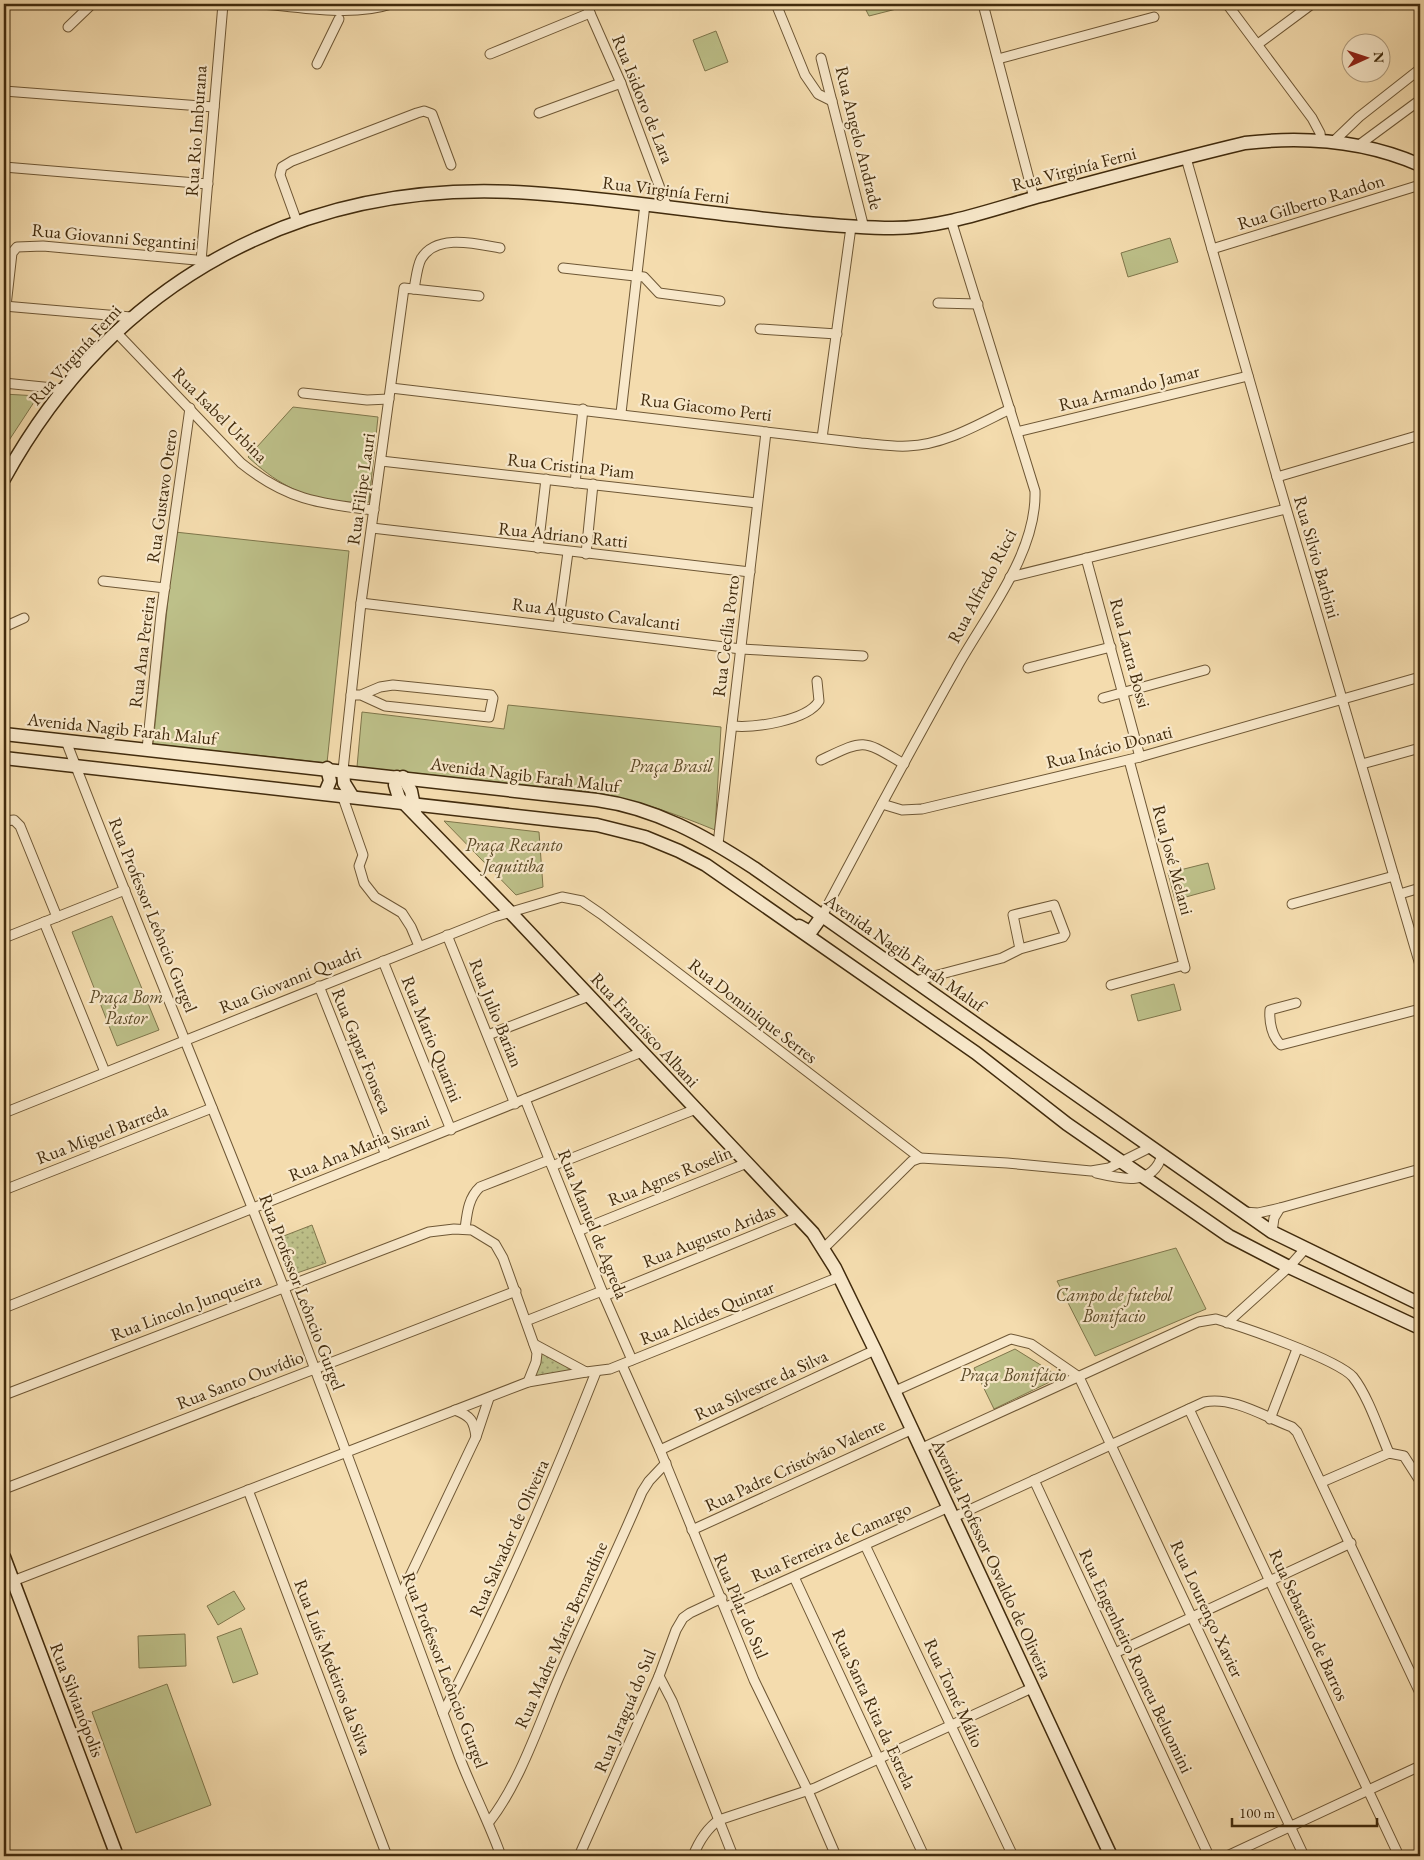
<svg xmlns="http://www.w3.org/2000/svg" width="1424" height="1860" font-family="'EB Garamond',serif">
  <style>
    .park { fill: #bdc089; stroke: #7f764b }
    .garden { fill: url(#garden-dots); stroke: #7f764b }
    .lines { fill: none; stroke-linecap: round; stroke-linejoin: round }
    .street-casing { stroke: #6e5735; stroke-width: 11 }
    .secondary-casing { stroke: #412b0d; stroke-width: 15 }
    .street { stroke: #f8e8ca; stroke-width: 9 }
    .secondary { stroke: #f8e8ca; stroke-width: 12 }
    .labels { text-anchor: middle; stroke-width: 4.5; stroke-linejoin: round; paint-order: stroke }
    .street-label { font-size: 18px; fill: #412b0d; stroke: #f8e8ca }
    .park-label { font-size: 18px; font-style: italic; fill: #5a4926; stroke: #f8e8ca }
  </style>
  <defs>
    <pattern id="garden-dots" width="8" height="8" patternUnits="userSpaceOnUse" patternTransform="scale(1.25)"><rect width="8" height="8" fill="#bdc089"/><path d="M2 2h.1M6 6h.1" fill="none" stroke="#9b9c6e" stroke-width="1.8" stroke-linecap="round"/></pattern>
  </defs>
  <rect width="100%" height="100%" fill="#f4dcae"/>
  <filter id="stains"><feTurbulence type="fractalNoise" baseFrequency=".004" numOctaves="4"/><feColorMatrix values="0 0 0 0 .2 0 0 0 0 .09 0 0 0 0 .02 0 0 0 .5 -.17"/></filter>
  <radialGradient id="worn" r=".72"><stop offset=".6" stop-color="#630" stop-opacity="0"/><stop offset="1" stop-color="#630" stop-opacity=".3"/></radialGradient>
  <g class="park">
    <polygon points="863,4 916,4 869,16"/>
    <polygon points="716,31 728,62 705,71 693,40"/>
    <polygon points="1170,238 1178,262 1128,277 1121,253"/>
    <polygon points="4,394 38,396 4,448"/>
    <path d="M293 407 378 417 369 502C357 505 345 503 334 501 299 496 274 481 248 457Z"/>
    <polygon points="175,532 349,551 327,763 153,744"/>
    <path d="M508 705 721 727 715 830C674 813 636 800 592 792L357 767 362 712 504 729Z"/>
    <polygon points="444,821 539,832 543,887 516,895"/>
    <polygon points="1208,863 1215,889 1175,900 1168,873"/>
    <polygon points="112,916 159,1030 117,1046 72,932"/>
    <polygon points="1174,984 1181,1010 1138,1021 1131,995"/>
    <polygon points="1176,1248 1206,1309 1095,1356 1057,1281"/>
    <polygon points="1015,1349 1060,1377 994,1409 974,1368"/>
    <polygon points="234,1591 245,1609 218,1625 207,1606"/>
    <polygon points="241,1628 258,1674 233,1683 217,1637"/>
    <polygon points="185,1634 186,1666 139,1668 138,1636"/>
    <polygon points="167,1684 211,1805 136,1833 92,1712"/>
  </g>
  <g class="garden">
    <polygon points="312,1225 326,1263 291,1275 276,1239"/>
    <polygon points="538,1347 572,1369 531,1381"/>
  </g>
  <g class="lines">
    <g class="street-casing">
      <g id="street">
        <path d="M262 4C303 7 352 17 391 4"/>
        <polyline points="586,4 620,81 667,207"/>
        <polyline points="776,4 805,75 818,94 832,101"/>
        <polyline points="983,4 1034,198"/>
        <polyline points="1227,4 1312,118 1320,133 1321,141"/>
        <polyline points="68,27 92,4"/>
        <polyline points="1258,44 1312,4"/>
        <polyline points="490,54 590,13"/>
        <polyline points="821,58 864,228"/>
        <polyline points="998,59 1154,17"/>
        <polyline points="317,64 339,19"/>
        <polyline points="4,91 214,107"/>
        <polyline points="539,113 621,83"/>
        <polyline points="1333,142 1359,117 1420,69"/>
        <polyline points="1359,145 1420,100"/>
        <polyline points="1186,158 1277,477 1420,965"/>
        <polyline points="4,167 208,184"/>
        <polyline points="297,222 280,175 282,167 292,161 417,113 424,111 432,114 451,165"/>
        <polyline points="1212,249 1420,185"/>
        <polyline points="201,261 223,4"/>
        <polyline points="563,268 644,277 659,293 720,301"/>
        <path d="M414 289C416 279 417 267 421 259 436 233 477 244 500 248"/>
        <polyline points="938,303 978,304"/>
        <polyline points="4,306 131,317"/>
        <polyline points="6,306 12,253 17,247 43,246 207,261"/>
        <polyline points="760,329 837,334"/>
        <path d="M116 332 241 463C286 499 318 504 374 510"/>
        <polyline points="4,383 63,389"/>
        <path d="M391 388 861 443C876 444 892 447 908 446 944 445 979 424 1010 409"/>
        <polyline points="303,393 367,400 389,399"/>
        <polyline points="621,413 645,204"/>
        <polyline points="1017,432 1248,376"/>
        <polyline points="822,438 851,227"/>
        <polyline points="381,461 757,503"/>
        <polyline points="1277,477 1420,435"/>
        <polyline points="575,483 583,409"/>
        <polyline points="372,528 750,572"/>
        <polyline points="538,548 546,479"/>
        <polyline points="586,554 593,484"/>
        <polyline points="1086,558 1140,757"/>
        <polyline points="1010,577 1286,509"/>
        <polyline points="103,581 165,588"/>
        <polyline points="361,603 741,649 863,656"/>
        <polyline points="558,626 568,552"/>
        <polyline points="4,627 24,618"/>
        <polyline points="1028,668 1111,647"/>
        <polyline points="351,695 361,695 385,706 489,717 493,698 491,695 393,685 380,687 361,695"/>
        <polyline points="1103,698 1205,670"/>
        <path d="M732 726C754 728 807 721 819 701L817 681"/>
        <path d="M66 741C136 923 211 1102 282 1283 343 1440 400 1599 459 1756 472 1790 489 1822 501 1856"/>
        <polyline points="147,749 161,614 190,408"/>
        <path d="M821 760C866 739 861 739 904 764"/>
        <polyline points="1129,760 1185,968"/>
        <polyline points="1362,764 1420,748"/>
        <polyline points="343,770 361,603 404,288 479,296"/>
        <polyline points="342,795 363,855 359,866 364,883 375,897 402,913 411,927 419,946"/>
        <polyline points="882,804 902,810 922,809 1140,757 1420,677"/>
        <polyline points="4,821 14,820 20,826 57,917"/>
        <polyline points="718,844 766,432"/>
        <polyline points="1400,894 1420,888"/>
        <polyline points="1292,904 1394,876"/>
        <path d="M822 916C866 833 910 750 956 669 985 616 1037 554 1035 491L951 220"/>
        <polyline points="44,922 105,1072"/>
        <polyline points="447,935 515,1104"/>
        <polyline points="4,938 125,890"/>
        <polyline points="383,961 451,1130"/>
        <polyline points="915,981 1002,958 1020,949 1063,937 1065,934 1054,905 1013,915 1020,949"/>
        <polyline points="1111,985 1184,965"/>
        <polyline points="319,986 386,1155"/>
        <path d="M1296 1003 1270 1010C1269 1022 1272 1037 1281 1045L1420 1009"/>
        <polyline points="488,1035 589,996"/>
        <polyline points="525,1099 604,1296 632,1360"/>
        <polyline points="4,1113 494,917 562,897 582,901 601,914 920,1158"/>
        <polyline points="552,1166 696,1109"/>
        <path d="M1096 1173C1121 1179 1153 1187 1162 1155"/>
        <polyline points="4,1190 212,1108"/>
        <polyline points="1244,1212 1258,1213 1280,1208 1420,1169"/>
        <path d="M465 1229C467 1214 468 1198 480 1187L549 1160"/>
        <polyline points="578,1231 747,1163"/>
        <polyline points="1272,1232 1274,1218 1280,1208"/>
        <polyline points="823,1249 912,1161 920,1158 1007,1163 1091,1171 1109,1168 1151,1147"/>
        <polyline points="604,1296 798,1217"/>
        <polyline points="4,1308 642,1052"/>
        <polyline points="526,1321 602,1291"/>
        <polyline points="1227,1323 1289,1267 1305,1249"/>
        <polyline points="534,1344 586,1372 610,1369 839,1277"/>
        <polyline points="622,1365 660,1450 754,1680 808,1791 836,1856"/>
        <polyline points="895,1391 1011,1339 1031,1344 1079,1377 1304,1856"/>
        <polyline points="4,1395 429,1232 454,1229 472,1230 495,1244 503,1258 537,1353 536,1362 528,1382"/>
        <polyline points="1189,1409 1399,1856"/>
        <path d="M455 1410C471 1416 474 1421 476 1437"/>
        <polyline points="1270,1419 1297,1349"/>
        <path d="M922 1448 1198 1322 1216 1319C1243 1327 1337 1359 1353 1377 1368 1396 1379 1430 1389 1453"/>
        <polyline points="660,1450 875,1350"/>
        <polyline points="1034,1480 1209,1856"/>
        <polyline points="1322,1482 1389,1453 1404,1456 1420,1481"/>
        <polyline points="4,1489 516,1291"/>
        <polyline points="248,1490 387,1856"/>
        <path d="M954 1517 1204 1402C1233 1396 1265 1417 1292 1427L1297 1432 1420 1693"/>
        <polyline points="692,1530 913,1429"/>
        <polyline points="865,1545 1013,1856"/>
        <polyline points="794,1577 924,1856"/>
        <polyline points="13,1581 528,1382 586,1372"/>
        <polyline points="401,1595 476,1437 489,1398"/>
        <polyline points="726,1607 949,1507"/>
        <polyline points="1115,1653 1351,1543"/>
        <polyline points="659,1676 672,1701 733,1856"/>
        <path d="M443 1713C501 1602 550 1488 596 1372"/>
        <path d="M489 1822C520 1783 540 1721 560 1675 586 1614 616 1554 642 1492L649 1481 666 1463"/>
        <polyline points="4,1854 5,1856"/>
        <polyline points="579,1856 659,1676 676,1630 683,1618 690,1613 722,1598"/>
        <path d="M693 1856C699 1841 706 1829 719 1820L815 1788 1032 1688"/>
        <polyline points="1227,1856 1420,1766"/>
      </g>
    </g>
    <g class="secondary-casing">
      <g id="secondary">
        <path d="M4 479C114 279 304 177 531 193 620 199 708 214 797 222 829 225 861 228 893 228 940 228 988 211 1033 198 1104 179 1174 160 1245 143 1305 136 1365 141 1420 165"/>
        <path d="M4 734 597 800C655 808 705 836 754 868L1272 1232 1420 1304"/>
        <polyline points="4,758 597,825 645,837 679,851 706,865 976,1053 1067,1124 1229,1236 1289,1267 1420,1328"/>
        <polyline points="343,770 344,783 352,796"/>
        <polyline points="397,777 395,785 399,798 510,912 813,1233 835,1268 875,1350 1111,1856"/>
        <polyline points="403,777 411,791 415,811"/>
        <polyline points="325,793 330,781 327,768"/>
        <polyline points="799,926 808,931 812,930 822,916"/>
        <polyline points="4,1557 117,1856"/>
      </g>
    </g>
    <use href="#street" class="street"/>
    <use href="#secondary" class="secondary"/>
  </g>
  <g class="labels">
    <g class="street-label">
      <text transform="translate(643 99) rotate(68)" y="6">Rua Isidoro de Lara</text>
      <text transform="translate(196 131) rotate(-86)" y="6">Rua Rio Imburana</text>
      <text transform="translate(859 138) rotate(76)" y="6">Rua Angelo Andrade</text>
      <text transform="translate(1074 169) rotate(-15)" y="6">Rua Virginía Ferni</text>
      <text transform="translate(666 190) rotate(7)" y="6">Rua Virginía Ferni</text>
      <text transform="translate(1311 202) rotate(-17)" y="6">Rua Gilberto Randon</text>
      <text transform="translate(114 237) rotate(5)" y="6">Rua Giovanni Segantini</text>
      <text transform="translate(75 355) rotate(-48)" y="6">Rua Virginía Ferni</text>
      <text transform="translate(1129 388) rotate(-14)" y="6">Rua Armando Jamar</text>
      <text transform="translate(706 407) rotate(7)" y="6">Rua Giacomo Perti</text>
      <text transform="translate(220 415) rotate(45)" y="6">Rua Isabel Urbina</text>
      <text transform="translate(571 466) rotate(6)" y="6">Rua Cristina Piam</text>
      <text transform="translate(361 489) rotate(-82)" y="6">Rua Filipe Lauri</text>
      <text transform="translate(162 496) rotate(-82)" y="6">Rua Gustavo Otero</text>
      <text transform="translate(563 535) rotate(6)" y="6">Rua Adriano Ratti</text>
      <text transform="translate(1317 557) rotate(74)" y="6">Rua Silvio Barbini</text>
      <text transform="translate(982 586) rotate(-62)" y="6">Rua Alfredo Ricci</text>
      <text transform="translate(596 614) rotate(7)" y="6">Rua Augusto Cavalcanti</text>
      <text transform="translate(726 636) rotate(-83)" y="6">Rua Cecília Porto</text>
      <text transform="translate(142 652) rotate(-83)" y="6">Rua Ana Pereira</text>
      <text transform="translate(1130 653) rotate(75)" y="6">Rua Laura Bossi</text>
      <text transform="translate(122 729) rotate(6)" y="6">Avenida Nagib Farah Maluf</text>
      <text transform="translate(1109 747) rotate(-14)" y="6">Rua Inácio Donati</text>
      <text transform="translate(525 775) rotate(7)" y="6">Avenida Nagib Farah Maluf</text>
      <text transform="translate(1173 860) rotate(75)" y="6">Rua José Melani</text>
      <text transform="translate(153 915) rotate(68)" y="6">Rua Professor Leôncio Gurgel</text>
      <text transform="translate(905 953) rotate(35)" y="6">Avenida Nagib Farah Maluf</text>
      <text transform="translate(290 980) rotate(-22)" y="6">Rua Giovanni Quadri</text>
      <text transform="translate(753 1011) rotate(38)" y="6">Rua Dominique Serres</text>
      <text transform="translate(496 1013) rotate(68)" y="6">Rua Julio Barian</text>
      <text transform="translate(645 1030) rotate(47)" y="6">Rua Francisco Albani</text>
      <text transform="translate(432 1039) rotate(68)" y="6">Rua Mario Quarini</text>
      <text transform="translate(362 1051) rotate(68)" y="6">Rua Gapar Fonseca</text>
      <text transform="translate(102 1134) rotate(-21)" y="6">Rua Miguel Barreda</text>
      <text transform="translate(359 1148) rotate(-22)" y="6">Rua Ana Maria Sirani</text>
      <text transform="translate(670 1176) rotate(-22)" y="6">Rua Agnes Roselin</text>
      <text transform="translate(593 1224) rotate(68)" y="6">Rua Manuel de Agreda</text>
      <text transform="translate(709 1236) rotate(-22)" y="6">Rua Augusto Aridas</text>
      <text transform="translate(302 1292) rotate(69)" y="6">Rua Professor Leôncio Gurgel</text>
      <text transform="translate(186 1307) rotate(-21)" y="6">Rua Lincoln Junqueira</text>
      <text transform="translate(707 1313) rotate(-22)" y="6">Rua Alcides Quintar</text>
      <text transform="translate(240 1380) rotate(-21)" y="6">Rua Santo Ouvídio</text>
      <text transform="translate(761 1385) rotate(-25)" y="6">Rua Silvestre da Silva</text>
      <text transform="translate(795 1465) rotate(-25)" y="6">Rua Padre Cristóvão Valente</text>
      <text transform="translate(509 1538) rotate(-66)" y="6">Rua Salvador de Oliveira</text>
      <text transform="translate(831 1542) rotate(-24)" y="6">Rua Ferreira de Camargo</text>
      <text transform="translate(992 1559) rotate(65)" y="6">Avenida Professor Osvaldo de Oliveira</text>
      <text transform="translate(741 1606) rotate(67)" y="6">Rua Pilar do Sul</text>
      <text transform="translate(1207 1609) rotate(65)" y="6">Rua Lourenço Xavier</text>
      <text transform="translate(1309 1625) rotate(65)" y="6">Rua Sebastião de Barros</text>
      <text transform="translate(561 1635) rotate(-66)" y="6">Rua Madre Marie Bernardine</text>
      <text transform="translate(1136 1661) rotate(65)" y="6">Rua Engenheiro Romeu Beluomini</text>
      <text transform="translate(333 1667) rotate(69)" y="6">Rua Luís Medeiros da Silva</text>
      <text transform="translate(445 1670) rotate(69)" y="6">Rua Professor Leôncio Gurgel</text>
      <text transform="translate(954 1693) rotate(65)" y="6">Rua Tomé Málio</text>
      <text transform="translate(77 1700) rotate(69)" y="6">Rua Silvianópolis</text>
      <text transform="translate(874 1709) rotate(65)" y="6">Rua Santa Rita da Estrela</text>
      <text transform="translate(625 1711) rotate(-67)" y="6">Rua Jaraguá do Sul</text>
    </g>
    <g class="park-label">
      <text x="671" y="772">Praça Brasil</text>
      <text x="514" y="851">Praça Recanto<tspan x="514" dy="21">Jequitiba</tspan></text>
      <text x="126" y="1003">Praça Bom<tspan x="126" dy="21">Pastor</tspan></text>
      <text x="1114" y="1301">Campo de futebol<tspan x="1114" dy="21">Bonifacio</tspan></text>
      <text x="1013" y="1381">Praça Bonifácio</text>
    </g>
  </g>
  <rect width="1424" height="1860" fill="none" stroke="#f4dcae" stroke-width="20"/>
  <rect x="5" y="5" width="1414" height="1850" fill="none" stroke="#412b0d" stroke-width="2.5"/>
  <rect x="10" y="10" width="1404" height="1840" fill="none" stroke="#412b0d"/>
  <g transform="translate(1366 58) rotate(87)"><circle r="24" fill="#f8e8ca" stroke="#af9c7e"/>
  <path d="M0-4L9 19L0 12L-9 19Z" fill="#8f2418"/>
  <text y="-8" font-size="14" font-weight="bold" text-anchor="middle" fill="#412b0d">N</text>
  </g>
  <path d="M1232 1818v8h145v-8" fill="none" stroke="#412b0d" stroke-width="2.5"/>
  <text x="1239" y="1818" font-size="15" fill="#412b0d" stroke="#f8e8ca" stroke-width="4" paint-order="stroke">100 m</text>
  <rect width="100%" height="100%" filter="url(#stains)"/>
  <rect width="100%" height="100%" fill="url(#worn)"/>
</svg>
